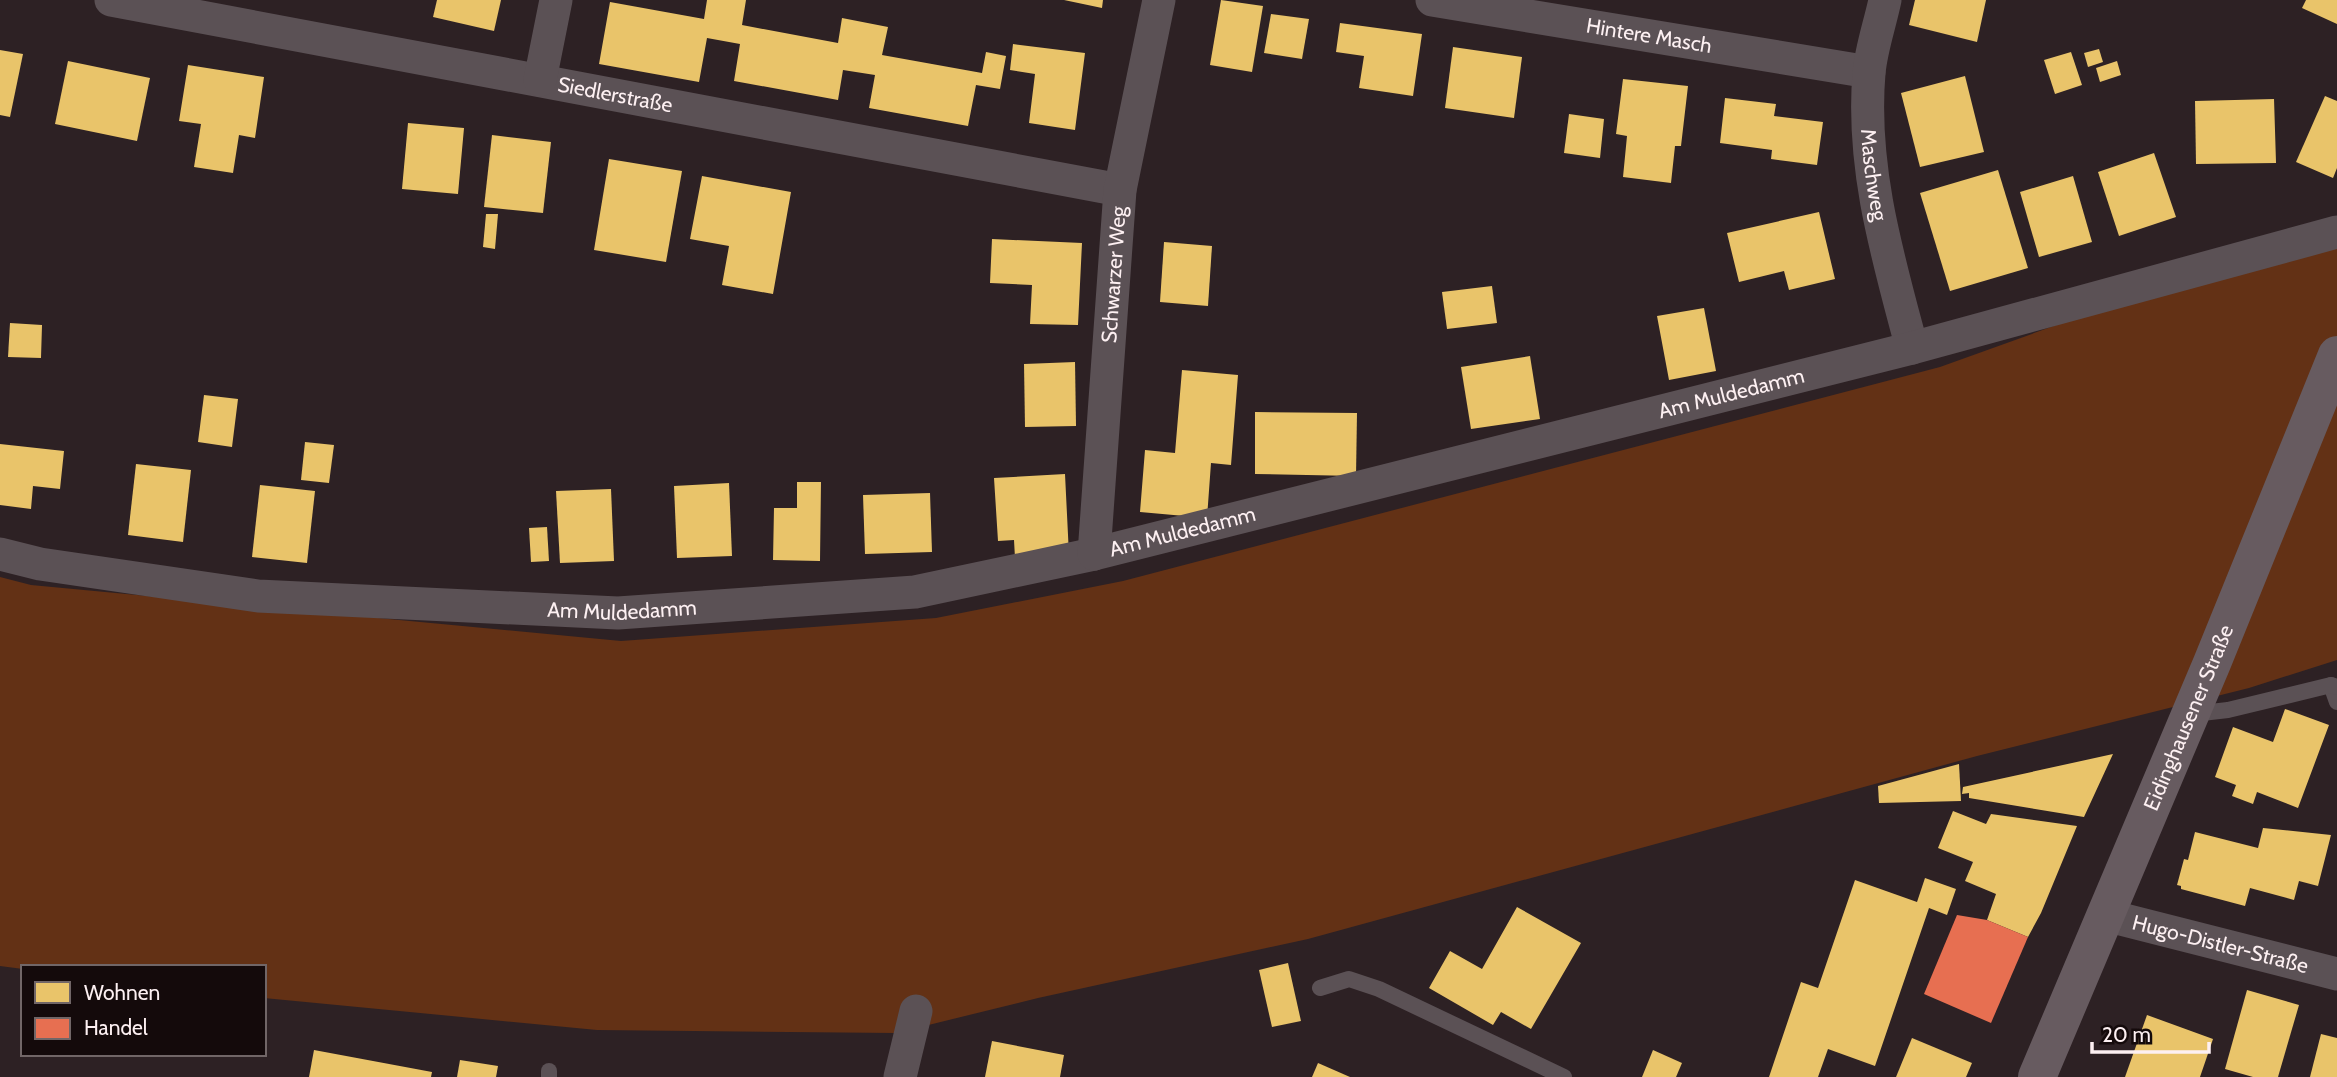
<svg xmlns="http://www.w3.org/2000/svg" width="2337" height="1077" font-family="Cabin,sans-serif">
  <style>
    .green { fill: #633115 }
    .homes { fill: #e9c46a }
    .shops { fill: #e76f51 }
    .lines { fill: none; stroke-linecap: round; stroke-linejoin: round }
    .service { stroke: #5b5155; stroke-width: 16 }
    .minor { stroke: #5b5155; stroke-width: 33 }
    .secondary { stroke: #675b60; stroke-width: 38 }
    .labels { text-anchor: middle; stroke-width: 7; stroke-linejoin: round; paint-order: stroke }
    .street-label { font-size: 21px; fill: #fdf0f2; stroke: #140a0b }
  </style>
  <rect width="100%" height="100%" fill="#2d2124"/>
  <polygon class="green" points="2337,224 2337,660 2249,688 1977,756 1308,939 1038,998 896,1033 597,1030 264,998 264,967 23,967 23,969 0,966 0,577 31,585 621,641 936,618 1123,581 1940,367"/>
  <g class="homes">
    <polygon points="437,0 501,0 494,31 433,17"/>
    <polygon points="707,0 746,0 742,25 838,43 842,18 888,27 882,55 982,73 986,52 1006,56 1000,89 976,85 968,126 869,108 875,75 843,70 838,100 734,81 740,44 707,38 699,82 599,64 610,2 704,19"/>
    <polygon points="1064,0 1103,0 1102,8"/>
    <polygon points="1221,0 1263,6 1252,72 1210,65"/>
    <polygon points="1915,0 1986,0 1977,42 1909,25"/>
    <polygon points="2306,0 2337,0 2337,24 2302,8"/>
    <polygon points="1271,14 1309,19 1302,59 1264,53"/>
    <polygon points="1340,23 1422,34 1413,96 1359,88 1364,56 1336,52"/>
    <polygon points="1013,44 1085,53 1075,130 1029,123 1035,74 1010,70"/>
    <polygon points="1453,47 1522,57 1514,118 1445,108"/>
    <polygon points="2099,49 2103,62 2088,67 2084,53"/>
    <polygon points="0,50 23,54 10,117 0,115"/>
    <polygon points="2071,52 2082,85 2055,94 2044,60"/>
    <polygon points="68,61 150,78 137,141 55,124"/>
    <polygon points="2117,61 2121,75 2100,82 2096,68"/>
    <polygon points="188,65 264,77 255,138 239,135 233,173 194,167 201,124 179,121"/>
    <polygon points="1965,76 1984,152 1920,167 1901,93"/>
    <polygon points="1623,79 1688,86 1681,146 1675,146 1671,183 1623,177 1627,136 1616,134"/>
    <polygon points="2325,96 2337,101 2337,168 2333,178 2296,162"/>
    <polygon points="1725,98 1776,104 1774,116 1823,122 1817,165 1771,159 1772,150 1720,143"/>
    <polygon points="2274,99 2276,163 2196,164 2195,101"/>
    <polygon points="1569,114 1604,119 1600,158 1564,153"/>
    <polygon points="408,123 464,128 458,194 402,189"/>
    <polygon points="492,135 551,142 543,213 484,207"/>
    <polygon points="2154,153 2176,217 2119,236 2098,172"/>
    <polygon points="609,159 682,171 666,262 594,250"/>
    <polygon points="1998,170 2028,268 1950,291 1920,193"/>
    <polygon points="702,176 791,192 773,294 722,285 729,246 690,239"/>
    <polygon points="2073,176 2092,242 2039,257 2020,192"/>
    <polygon points="1819,212 1835,279 1789,290 1784,271 1739,282 1727,233"/>
    <polygon points="486,214 498,214 495,249 483,247"/>
    <polygon points="992,239 1082,243 1078,325 1030,324 1032,285 990,283"/>
    <polygon points="1164,242 1212,246 1208,306 1160,302"/>
    <polygon points="1492,286 1497,323 1447,329 1442,292"/>
    <polygon points="1704,308 1716,371 1669,380 1657,316"/>
    <polygon points="10,323 42,325 41,358 8,357"/>
    <polygon points="1530,356 1540,419 1471,429 1461,367"/>
    <polygon points="1075,362 1076,426 1025,427 1024,364"/>
    <polygon points="1182,370 1238,375 1231,465 1211,463 1207,518 1140,512 1145,450 1175,453"/>
    <polygon points="204,395 238,399 232,447 198,442"/>
    <polygon points="1255,412 1357,413 1356,476 1255,474"/>
    <polygon points="305,442 334,445 329,483 301,480"/>
    <polygon points="0,444 64,451 60,489 33,486 31,509 0,505"/>
    <polygon points="136,464 191,470 183,542 128,535"/>
    <polygon points="1065,474 1069,555 1015,558 1014,540 998,541 994,478"/>
    <polygon points="797,482 821,482 820,561 773,560 774,508 797,508"/>
    <polygon points="729,483 732,556 677,558 674,486"/>
    <polygon points="260,485 315,491 307,563 252,557"/>
    <polygon points="611,489 614,561 560,563 556,491"/>
    <polygon points="930,493 932,552 865,554 863,495"/>
    <polygon points="547,527 549,561 531,562 529,528"/>
    <polygon points="2285,709 2329,725 2298,808 2257,792 2253,804 2232,796 2236,785 2215,777 2233,727 2273,742"/>
    <polygon points="2113,754 2084,817 1969,798 1969,793 1962,794 1963,787"/>
    <polygon points="1959,764 1961,801 1879,803 1878,786"/>
    <polygon points="1953,811 1986,824 1991,814 2077,826 2041,913 2028,937 1987,920 1996,894 1965,881 1973,862 1938,848"/>
    <polygon points="2263,828 2331,835 2318,886 2299,881 2294,900 2250,888 2245,906 2181,889 2181,886 2177,885 2184,859 2188,860 2195,832 2258,848"/>
    <polygon points="1925,878 1956,889 1947,915 1929,908 1875,1066 1828,1049 1818,1077 1769,1077 1801,982 1818,988 1855,880 1917,902"/>
    <polygon points="1517,907 1581,943 1531,1029 1501,1012 1493,1025 1429,988 1450,951 1482,969"/>
    <polygon points="1288,963 1301,1021 1272,1027 1259,970"/>
    <polygon points="2247,990 2299,1005 2278,1077 2253,1077 2225,1069"/>
    <polygon points="2147,1015 2213,1039 2200,1077 2125,1077"/>
    <polygon points="2321,1034 2337,1038 2337,1077 2310,1077"/>
    <polygon points="1912,1038 1972,1063 1966,1077 1896,1077"/>
    <polygon points="992,1041 1064,1055 1060,1077 985,1077"/>
    <polygon points="314,1050 432,1072 431,1077 309,1077"/>
    <polygon points="1653,1050 1682,1063 1676,1077 1642,1077"/>
    <polygon points="460,1060 498,1066 496,1077 457,1077"/>
    <polygon points="1318,1063 1350,1077 1312,1077"/>
  </g>
  <polygon class="shops" points="1957,915 1987,920 2028,937 1991,1023 1924,994"/>
  <g class="lines">
    <g class="service">
      <polyline points="2331,685 2337,702"/>
      <polyline points="2193,714 2228,710 2331,685 2337,687"/>
      <polyline points="1320,988 1349,979 1379,989 1564,1077"/>
      <polyline points="549,1077 549,1071"/>
    </g>
    <g class="minor">
      <path id="s1" d="M111 0 1120 190"/>
      <path id="s2" d="M1432 0 1869 72"/>
      <path id="s3" d="M1885 0C1880 24 1871 49 1869 73 1861 168 1888 258 1912 348"/>
      <polyline points="540,80 556,0"/>
      <path id="s4" d="M0 554 40 564 258 596 618 613 915 592 1094 554 1912 348 2337 232"/>
      <path id="s5" d="M1094 554 1120 190 1159 0"/>
      <path id="s6" d="M2105 915 2337 974"/>
      <polyline points="900,1077 916,1011"/>
    </g>
    <path class="secondary" id="s7" d="M2037 1077 2212 663 2337 355"/>
  </g>
  <g class="labels">
    <g class="street-label">
      <text dy="7" stroke="none"><textPath href="#s2" startOffset="220">Hintere Masch</textPath></text>
      <text dy="7" stroke="none"><textPath href="#s1" startOffset="513">Siedlerstraße</textPath></text>
      <text dy="7" stroke="none"><textPath href="#s3" startOffset="177">Maschweg</textPath></text>
      <text dy="7" stroke="none"><textPath href="#s5" startOffset="280">Schwarzer Weg</textPath></text>
      <text dy="7" stroke="none"><textPath href="#s4" startOffset="1760">Am Muldedamm</textPath></text>
      <text dy="7" stroke="none"><textPath href="#s4" startOffset="1194">Am Muldedamm</textPath></text>
      <text dy="7" stroke="none"><textPath href="#s4" startOffset="626">Am Muldedamm</textPath></text>
      <text dy="7" stroke="none"><textPath href="#s7" startOffset="390">Eidinghausener Straße</textPath></text>
      <text dy="7" stroke="none"><textPath href="#s6" startOffset="119">Hugo-Distler-Straße</textPath></text>
    </g>
  </g>
  <rect x="21" y="965" width="245" height="91" fill="#140a0b" stroke="#716667" stroke-width="2"/>
  <rect x="35" y="982" width="35" height="21" fill="#e9c46a" stroke="#716667" stroke-width="2"/>
  <text x="84" y="1000" font-size="21" fill="#fdf0f2">Wohnen</text>
  <rect x="35" y="1018" width="35" height="21" fill="#e76f51" stroke="#716667" stroke-width="2"/>
  <text x="84" y="1035" font-size="21" fill="#fdf0f2">Handel</text>
  <path d="M2092 1042v10h117v-10" fill="none" stroke="#fdf0f2" stroke-width="3.5"/>
  <text x="2102" y="1042" font-size="21" fill="#fdf0f2" stroke="#140a0b" stroke-width="5" paint-order="stroke">20 m</text>
</svg>
